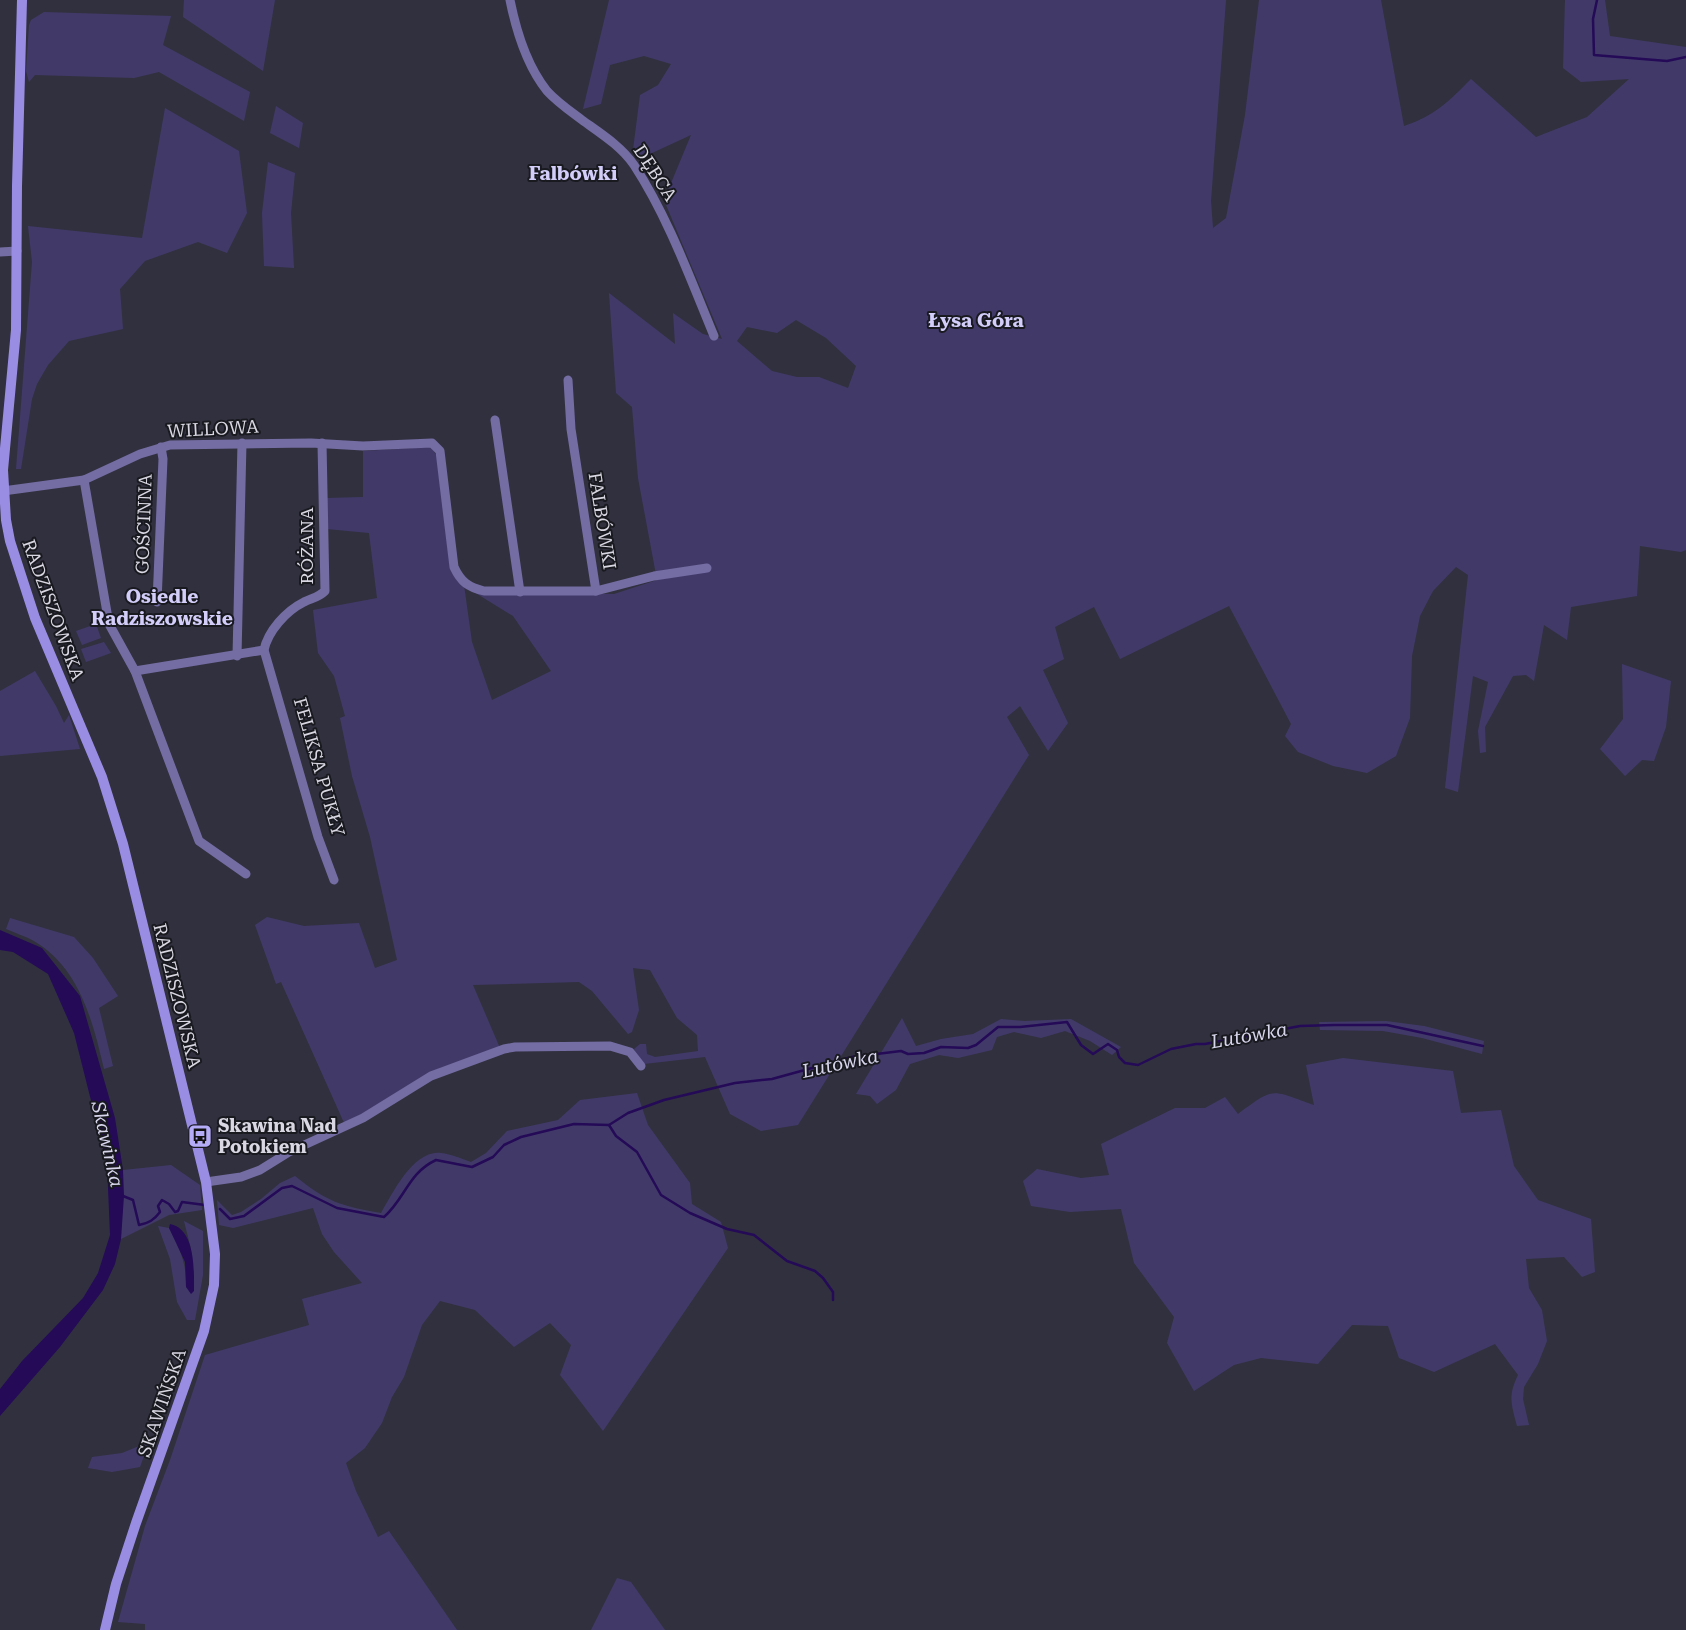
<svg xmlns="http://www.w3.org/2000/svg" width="1686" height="1630" font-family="'Roboto Serif',serif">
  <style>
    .green { fill: #413a69; fill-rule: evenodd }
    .water { fill: #240a57 }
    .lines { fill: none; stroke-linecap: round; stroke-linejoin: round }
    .stream { stroke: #240a57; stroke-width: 2.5 }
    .street { stroke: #746da3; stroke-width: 9 }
    .secondary { stroke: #998de3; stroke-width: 10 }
    .labels { text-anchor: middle; stroke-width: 4; stroke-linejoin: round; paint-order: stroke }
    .street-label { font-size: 18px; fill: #d9d8e2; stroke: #191920 }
    .poi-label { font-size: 18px; font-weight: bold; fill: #d9d8e2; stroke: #191920; text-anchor: start }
    .neighbourhood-label { font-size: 19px; font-weight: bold; fill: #d2cef9; stroke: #191920 }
    .water-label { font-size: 19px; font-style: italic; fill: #d8d6ed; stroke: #191920 }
  </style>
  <rect width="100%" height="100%" fill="#31303f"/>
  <g class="green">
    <polygon points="184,0 275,0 263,71 183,17"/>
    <path d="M609 0H1226L1211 201 1213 228 1226 218 1245 115 1259 0H1381L1404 126C1435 116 1449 101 1471 79L1536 137 1587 117 1629 79 1581 82 1563 68 1565 0H1605L1610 36 1686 47V550L1681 552 1640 546 1637 596 1571 607 1567 640 1544 625 1534 681 1526 675 1513 676 1485 727 1486 752 1480 753 1478 731 1488 682 1473 676 1458 792 1445 788 1468 575 1456 567 1433 591 1420 616 1412 656 1410 718 1396 756 1367 773 1333 766 1298 752 1285 736 1291 724 1229 606 1120 659 1094 607 1055 627 1064 659 1043 670 1068 723 1048 751 1020 706 1007 717 1029 755 798 1125 761 1131 730 1114 705 1057 644 1064 636 1055 634 1049 640 1044H646L647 1054 655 1057 698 1051 697 1035 677 1018 650 970 633 968 639 1010 632 1032 628 1034 592 991 579 982 473 985 500 1048 440 1068 345 1125 281 982 276 984 255 925 267 917 304 926 359 923 375 968 397 960 370 837 352 776 340 718 345 716 334 676 318 653 313 610 377 598 369 533 327 529V498L363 497V451L431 447 438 458 449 543 464 585 472 642 492 700 551 671 513 616 474 592 614 594 657 580 638 478 632 407 616 393 609 293 675 344 673 313 703 334 722 339 664 200 691 135 639 159 633 150 640 95 658 85 671 64 644 56 610 65 601 104 583 109ZM796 320 826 338 856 366 848 388 819 377H797L772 371 737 341 747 327 777 333Z"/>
    <polygon points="44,12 171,16 163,45 250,92 244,121 159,72 134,78 35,75 29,82 26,71 29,25 31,20"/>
    <polygon points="276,106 303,123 299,148 270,133"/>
    <polygon points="165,108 239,151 247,213 227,253 198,242 145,261 120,289 123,329 69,341 48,365 37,384 32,399 21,469 16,469 32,262 28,226 142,238"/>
    <polygon points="268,162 295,173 291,213 294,268 264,266 262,213"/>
    <polygon points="96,624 101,638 82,645 76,631"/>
    <polygon points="104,642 111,653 86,662 81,649"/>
    <polygon points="1622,664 1671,681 1666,727 1654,761 1642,760 1625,776 1600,749 1623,719"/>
    <polygon points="35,671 56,706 64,723 69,715 80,749 0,756 0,691"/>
    <path d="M10 918 74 937 93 958 118 996 99 1008 113 1066 104 1069C93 1022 80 968 34 941 25 936 15 933 6 929Z"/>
    <polygon points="902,1018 916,1046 941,1039 973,1034 1001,1019 1024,1021 1071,1019 1121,1047 1112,1055 1090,1041 1065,1031 1041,1038 1014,1032 997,1037 992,1050 958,1058 939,1055 910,1064 896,1090 877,1104 870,1096 856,1094"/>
    <polygon points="1386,1021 1424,1026 1484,1041 1482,1054 1422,1038 1383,1031 1320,1030 1319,1022"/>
    <path d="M1343 1058 1453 1071 1461 1113 1501 1110 1514 1166 1538 1200 1591 1219 1595 1272 1582 1277 1564 1257 1526 1259 1529 1288 1542 1310 1547 1341 1538 1364 1524 1387 1523 1399 1529 1425 1517 1426C1511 1403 1508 1396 1518 1375L1495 1344 1434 1372 1399 1358 1388 1326 1352 1325 1318 1364 1261 1358 1234 1365 1194 1391 1167 1343 1174 1317 1134 1263 1121 1209 1070 1212 1031 1206 1023 1181 1037 1169 1081 1178 1109 1175 1101 1144 1175 1108H1205L1225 1097 1238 1114C1276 1086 1270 1090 1314 1105L1306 1065Z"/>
    <path d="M637 1093 648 1125 690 1183 692 1204 721 1222 728 1248 603 1431 560 1375 571 1345 550 1323 514 1347 475 1310 440 1301 422 1325 404 1377 392 1397 382 1423 365 1448 346 1463 356 1491 378 1537 389 1531 457 1630H145V1624L118 1622 145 1526 170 1460 205 1355 309 1325 302 1299 362 1283 334 1252 322 1234 313 1208 233 1228 219 1225 217 1200 232 1215 241 1212 261 1199 280 1183 295 1176C327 1202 341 1206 381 1213 393 1193 413 1150 441 1153 451 1154 462 1159 471 1162L486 1153 507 1131 558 1120 580 1100Z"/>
    <polygon points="171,1165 200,1185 202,1210 169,1215 121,1239 123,1170"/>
    <path d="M184 1221 203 1231V1275L195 1320H187L177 1302 170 1259 158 1226 169 1228C180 1248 187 1265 186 1287L194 1291 191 1249Z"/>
    <polygon points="149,1442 140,1467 112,1472 88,1468 92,1457 122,1453"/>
    <polygon points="617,1578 631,1582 665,1630 591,1630"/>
  </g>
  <g class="water">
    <polygon points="0,930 42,948 80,996 115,1118 123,1170 124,1196 121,1239 115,1264 103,1290 60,1347 0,1416 0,1389 22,1361 83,1298 98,1273 110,1235 107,1164 74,1033 48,974 13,952 0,950"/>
    <path d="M170 1224C196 1229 194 1272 194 1291L191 1294 186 1287 185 1262 169 1228Z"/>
  </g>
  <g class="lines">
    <g class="stream">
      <polyline points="1597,0 1593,19 1594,55 1667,61 1686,57"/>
      <polyline points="609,1125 616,1136 637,1152 661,1195 690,1213 727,1229 754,1235 787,1261 815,1271 823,1278 833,1292 833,1300"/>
      <path d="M123 1196 133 1200 139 1225C149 1223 154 1220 160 1212L158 1206 162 1200 169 1204 175 1212 178 1211 182 1202 205 1205"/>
      <path d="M220 1209 230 1219 244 1216 282 1188 292 1186 337 1208 384 1217C405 1199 408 1173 436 1160L472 1167 493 1157 504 1145 521 1137 574 1124 609 1125 628 1113 664 1100 735 1083 772 1079 852 1057 901 1051 908 1054 924 1053 941 1047 968 1048 976 1045 998 1027H1020L1067 1022 1081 1045 1093 1054 1108 1044 1117 1050 1119 1057 1125 1063 1138 1065 1171 1049 1196 1044H1205L1300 1026 1334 1025H1387L1483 1046"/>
    </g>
    <g class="street">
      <path d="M510 0C516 30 527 66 547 91 557 102 570 111 582 120 600 133 621 146 634 165 668 217 690 278 714 336"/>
      <polyline points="0,252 17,251"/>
      <polyline points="495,420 520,592"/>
      <path d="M322 443 325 591C318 598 311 598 304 602 286 611 268 631 264 650L318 837 334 880"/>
      <polyline points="84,480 109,624 135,671 199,841 246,874"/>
      <path d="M3 491 84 480 140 454 170 445 311 443 363 446 432 443 440 451 454 567C461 582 468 587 484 591H596L571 429 568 380"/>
      <polyline points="596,591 654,576 707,568"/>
      <polyline points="157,602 163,459 161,447"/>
      <polyline points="237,656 242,443"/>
      <polyline points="135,671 264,650"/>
      <polyline points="206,1182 241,1177 260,1170 289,1152 363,1118 431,1076 504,1049 515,1047 610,1046 630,1052 641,1066"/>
    </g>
    <polyline class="secondary" points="22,0 17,186 16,330 3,470 6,520 10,541 35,618 102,777 123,844 206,1182 215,1254 214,1285 204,1331 136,1523 116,1584 105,1630"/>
  </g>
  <defs>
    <g id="bus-square" transform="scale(1.25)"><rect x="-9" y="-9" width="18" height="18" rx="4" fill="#b5acf8" stroke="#191920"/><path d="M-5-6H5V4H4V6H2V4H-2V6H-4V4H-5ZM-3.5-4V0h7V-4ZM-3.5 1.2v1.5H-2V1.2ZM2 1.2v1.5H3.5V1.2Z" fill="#111"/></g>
  </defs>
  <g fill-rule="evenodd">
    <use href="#bus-square" x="200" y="1136"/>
  </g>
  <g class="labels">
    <g class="street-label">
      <text transform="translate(655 173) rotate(57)" y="6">DĘBCA</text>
      <text transform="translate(213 429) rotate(-3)" y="6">WILLOWA</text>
      <text transform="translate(602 521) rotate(81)" y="6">FALBÓWKI</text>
      <text transform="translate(144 524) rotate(-88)" y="6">GOŚCINNA</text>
      <text transform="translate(307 546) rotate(-90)" y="6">RÓŻANA</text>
      <text transform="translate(53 610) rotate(70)" y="6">RADZISZOWSKA</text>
      <text transform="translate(319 767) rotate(74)" y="6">FELIKSA PUKŁY</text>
      <text transform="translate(177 996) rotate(76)" y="6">RADZISZOWSKA</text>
      <text transform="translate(162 1403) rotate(-71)" y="6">SKAWIŃSKA</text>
    </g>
    <g class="poi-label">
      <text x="218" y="1132">Skawina Nad<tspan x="218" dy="21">Potokiem</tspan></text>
    </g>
    <g class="neighbourhood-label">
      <text x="573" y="180">Falbówki</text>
      <text x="976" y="327">Łysa Góra</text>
      <text x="162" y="603">Osiedle<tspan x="162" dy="22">Radziszowskie</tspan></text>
    </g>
    <g class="water-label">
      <text transform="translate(1249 1035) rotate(-10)" y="7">Lutówka</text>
      <text transform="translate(840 1063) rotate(-12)" y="7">Lutówka</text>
      <text transform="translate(108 1144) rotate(77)" y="7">Skawinka</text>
    </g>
  </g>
</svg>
